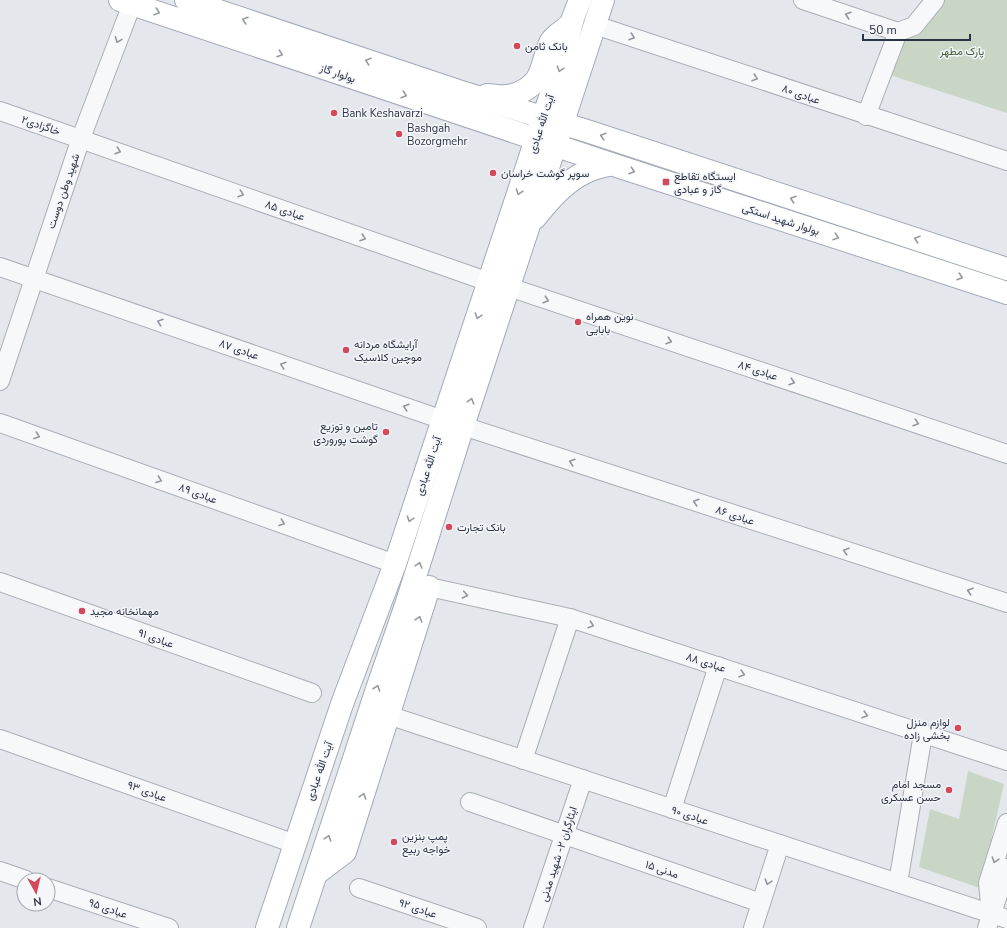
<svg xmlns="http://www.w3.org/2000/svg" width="1007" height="928" font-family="'Nunito Sans',Vazirmatn,sans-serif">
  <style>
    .green { fill: #c9d6c5 }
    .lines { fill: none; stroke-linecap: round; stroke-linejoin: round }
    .minor-casing { stroke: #a9aeb7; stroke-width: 20 }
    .major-casing { stroke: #a3abb8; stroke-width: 24 }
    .minor { stroke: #f7f8fa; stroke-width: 18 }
    .major { stroke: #fff; stroke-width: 22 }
    .oneway { stroke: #959aa2 }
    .oneway2 { stroke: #9196a0 }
    .poi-dot { fill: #d1495b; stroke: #f4f6f9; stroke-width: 1.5 }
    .labels { text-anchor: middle; stroke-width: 3; stroke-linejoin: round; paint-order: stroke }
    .poi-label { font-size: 11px; fill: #2b3445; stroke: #f4f6f9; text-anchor: start }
    .park-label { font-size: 11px; fill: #3f6138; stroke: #f4f6f9 }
    .street-label { font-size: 11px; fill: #2b3445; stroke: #f4f6f9 }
  </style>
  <rect width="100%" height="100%" fill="#e4e7ec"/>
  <g class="green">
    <polygon points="943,0 1007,0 1007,113 887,74 898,45 919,32"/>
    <polygon points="968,771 1004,784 980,888 919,867 930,809 959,819"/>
  </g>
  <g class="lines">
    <g class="minor-casing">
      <g id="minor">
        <polyline points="803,0 898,32"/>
        <polyline points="595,25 1007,161"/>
        <polyline points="0,111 489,282"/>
        <polyline points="866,116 898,32 914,26 935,0"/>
        <polyline points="0,267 443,420"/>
        <polyline points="509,287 1007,454"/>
        <polyline points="0,381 81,138 132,4"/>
        <polyline points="0,423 395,564"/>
        <polyline points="463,426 1007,603"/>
        <polyline points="0,582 312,693"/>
        <polyline points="418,594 422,590 429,587 570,618 1007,761"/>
        <polyline points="388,715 1007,919"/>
        <polyline points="0,739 295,844"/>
        <polyline points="523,760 570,618"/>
        <polyline points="470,802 761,903"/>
        <polyline points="672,809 718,666"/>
        <polyline points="0,871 26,880"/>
        <polyline points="898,883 923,734"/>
        <polyline points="48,888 169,928"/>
        <polyline points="359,888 477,928"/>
        <polyline points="991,914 988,883 1007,823"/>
        <polyline points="533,928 583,779"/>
        <polyline points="753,928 780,844"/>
        <polyline points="987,928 1007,868"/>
      </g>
    </g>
    <g class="major-casing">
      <g id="major">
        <polyline points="120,0 611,164 1007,293"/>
        <polyline points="186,0 458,91 590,132 1007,269"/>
        <path d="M487 95C493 95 500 97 506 96 520 95 535 86 540 73 544 63 546 53 550 43 555 33 568 30 572 21"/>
        <path d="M535 218C550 199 569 177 593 169 598 167 605 166 611 164"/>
        <polyline points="316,874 345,852 429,587"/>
        <polyline points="267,928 342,704 395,564 562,61 573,18 580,0"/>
        <polyline points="298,928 377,689 406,605 463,426 603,0"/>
      </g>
    </g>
    <use href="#minor" class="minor"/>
    <use href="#major" class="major"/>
  </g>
  <defs><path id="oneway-chevron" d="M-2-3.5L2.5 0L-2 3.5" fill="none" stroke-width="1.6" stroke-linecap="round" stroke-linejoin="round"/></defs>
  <g class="oneway">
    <use href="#oneway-chevron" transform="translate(157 12) rotate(19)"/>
    <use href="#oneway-chevron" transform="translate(245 20) rotate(-161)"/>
    <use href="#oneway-chevron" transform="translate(280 54) rotate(19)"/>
    <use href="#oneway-chevron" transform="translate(368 61) rotate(-161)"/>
    <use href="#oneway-chevron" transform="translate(560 69) rotate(108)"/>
    <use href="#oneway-chevron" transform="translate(404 95) rotate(19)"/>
    <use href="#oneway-chevron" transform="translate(603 136) rotate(-162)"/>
    <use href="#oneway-chevron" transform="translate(632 171) rotate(18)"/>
    <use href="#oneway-chevron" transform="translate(519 192) rotate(108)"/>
    <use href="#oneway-chevron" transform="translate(793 199) rotate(-162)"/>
    <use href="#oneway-chevron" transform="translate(836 237) rotate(18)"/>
    <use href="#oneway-chevron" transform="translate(917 239) rotate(-162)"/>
    <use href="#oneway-chevron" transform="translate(960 277) rotate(18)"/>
    <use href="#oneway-chevron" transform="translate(478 316) rotate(108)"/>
    <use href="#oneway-chevron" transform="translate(471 401) rotate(-72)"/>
    <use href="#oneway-chevron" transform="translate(410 519) rotate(108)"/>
    <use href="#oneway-chevron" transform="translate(419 565) rotate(-72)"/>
    <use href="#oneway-chevron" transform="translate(419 619) rotate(-72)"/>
    <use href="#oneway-chevron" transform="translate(377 688) rotate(-71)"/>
    <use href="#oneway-chevron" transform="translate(363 796) rotate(-72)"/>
    <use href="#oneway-chevron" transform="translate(328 838) rotate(-72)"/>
  </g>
  <g class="oneway2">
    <use href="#oneway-chevron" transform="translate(848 15) rotate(-162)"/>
    <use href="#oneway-chevron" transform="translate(632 37) rotate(19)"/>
    <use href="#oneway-chevron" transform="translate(118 40) rotate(111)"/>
    <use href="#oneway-chevron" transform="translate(755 78) rotate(19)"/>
    <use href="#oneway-chevron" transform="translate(118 151) rotate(19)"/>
    <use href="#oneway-chevron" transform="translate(241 194) rotate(19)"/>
    <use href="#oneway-chevron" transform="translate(363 238) rotate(19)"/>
    <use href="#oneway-chevron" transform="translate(546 300) rotate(18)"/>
    <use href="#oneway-chevron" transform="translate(160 322) rotate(-161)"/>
    <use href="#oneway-chevron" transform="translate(669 341) rotate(18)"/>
    <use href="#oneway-chevron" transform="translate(283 365) rotate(-161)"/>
    <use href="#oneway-chevron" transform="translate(792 382) rotate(18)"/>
    <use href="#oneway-chevron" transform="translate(406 407) rotate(-161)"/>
    <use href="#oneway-chevron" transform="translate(916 423) rotate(18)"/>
    <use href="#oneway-chevron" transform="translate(37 436) rotate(20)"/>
    <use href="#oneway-chevron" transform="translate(572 462) rotate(-162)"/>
    <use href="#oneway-chevron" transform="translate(159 480) rotate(20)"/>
    <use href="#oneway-chevron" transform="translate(696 502) rotate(-162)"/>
    <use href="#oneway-chevron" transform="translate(282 523) rotate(20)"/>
    <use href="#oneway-chevron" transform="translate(846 551) rotate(-162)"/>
    <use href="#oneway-chevron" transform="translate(970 591) rotate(-162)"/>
    <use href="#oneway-chevron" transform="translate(465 595) rotate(12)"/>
    <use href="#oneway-chevron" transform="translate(591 625) rotate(18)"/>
    <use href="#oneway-chevron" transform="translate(742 674) rotate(18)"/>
    <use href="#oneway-chevron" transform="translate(865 715) rotate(18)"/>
    <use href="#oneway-chevron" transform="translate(995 860) rotate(108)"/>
    <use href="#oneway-chevron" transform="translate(768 882) rotate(108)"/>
  </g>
  <g class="poi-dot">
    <circle cx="517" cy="46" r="4"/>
    <circle cx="334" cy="113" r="4"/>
    <circle cx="399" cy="134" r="4"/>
    <circle cx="493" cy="173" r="4"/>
    <rect x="662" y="178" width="8" height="8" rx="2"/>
    <circle cx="578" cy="322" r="4"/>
    <circle cx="346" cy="350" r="4"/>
    <circle cx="386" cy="432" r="4"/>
    <circle cx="449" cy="527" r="4"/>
    <circle cx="82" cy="611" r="4"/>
    <circle cx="958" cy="728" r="4"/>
    <circle cx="949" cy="790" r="4"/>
    <circle cx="394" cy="842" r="4"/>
  </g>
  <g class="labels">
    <g class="poi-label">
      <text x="525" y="50">بانک ثامن</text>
      <text x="342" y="117">Bank Keshavarzi</text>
      <text x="407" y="132">Bashgah<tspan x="407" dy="13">Bozorgmehr</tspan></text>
      <text x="501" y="177">سوپر گوشت خراسان</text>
      <text x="674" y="180">ایستگاه تقاطع<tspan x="674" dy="13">گاز و عبادی</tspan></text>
      <text x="586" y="320">نوین همراه<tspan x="586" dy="13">بابایی</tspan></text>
      <text x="354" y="348">آرایشگاه مردانه<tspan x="354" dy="13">موچین کلاسیک</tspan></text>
      <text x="378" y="430" text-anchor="end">تامین و توزیع<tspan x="378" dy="13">گوشت پوروردی</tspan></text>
      <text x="457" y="531">بانک تجارت</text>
      <text x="90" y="615">مهمانخانه مجید</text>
      <text x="950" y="726" text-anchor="end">لوازم منزل<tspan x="950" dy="13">بخشی زاده</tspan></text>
      <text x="941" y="788" text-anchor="end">مسجد امام<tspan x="941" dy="13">حسن عسکری</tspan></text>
      <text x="402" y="840">پمپ بنزین<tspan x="402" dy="13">خواجه ربیع</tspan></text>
    </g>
    <g class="park-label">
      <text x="962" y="55">پارک مطهر</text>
    </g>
    <g class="street-label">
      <text transform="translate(338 73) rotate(19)" y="4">بولوار گاز</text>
      <text transform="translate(801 94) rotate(19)" y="4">عبادی ۸۰</text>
      <text transform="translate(541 124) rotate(-72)" y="4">آیت الله عبادی</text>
      <text transform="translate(41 125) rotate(19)" y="4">خاگزادی۲</text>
      <text transform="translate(63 191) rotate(-71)" y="4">شهید وطن دوست</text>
      <text transform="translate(285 210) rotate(19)" y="4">عبادی ۸۵</text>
      <text transform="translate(781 219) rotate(18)" y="4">بولوار شهید استکی</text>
      <text transform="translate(239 349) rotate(19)" y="4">عبادی ۸۷</text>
      <text transform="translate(758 370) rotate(18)" y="4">عبادی ۸۴</text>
      <text transform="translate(428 466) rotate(-72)" y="4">آیت الله عبادی</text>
      <text transform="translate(198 493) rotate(20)" y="4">عبادی ۸۹</text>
      <text transform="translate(735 515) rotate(18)" y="4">عبادی ۸۶</text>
      <text transform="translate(156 638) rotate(20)" y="4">عبادی ۹۱</text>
      <text transform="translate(706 662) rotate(18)" y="4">عبادی ۸۸</text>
      <text transform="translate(319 771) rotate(-71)" y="4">آیت الله عبادی</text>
      <text transform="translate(147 791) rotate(20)" y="4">عبادی ۹۳</text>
      <text transform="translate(690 815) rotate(18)" y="4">عبادی ۹۰</text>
      <text transform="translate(558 854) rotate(-72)" y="4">ایثارگران ۲- شهید مدنی</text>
      <text transform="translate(662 869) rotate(19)" y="4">مدنی ۱۵</text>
      <text transform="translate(108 908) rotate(19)" y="4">عبادی ۹۵</text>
      <text transform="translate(418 908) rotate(19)" y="4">عبادی ۹۲</text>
    </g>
  </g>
  <g transform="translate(36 892) rotate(172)"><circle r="19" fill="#f4f6f9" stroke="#a4a8b1"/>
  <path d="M0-3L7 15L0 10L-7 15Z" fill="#d1495b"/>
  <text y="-6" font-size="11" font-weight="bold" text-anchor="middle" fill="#2b3445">N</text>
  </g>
  <path d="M863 34v6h107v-6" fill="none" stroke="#2b3445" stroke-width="2"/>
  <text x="869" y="34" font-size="12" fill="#2b3445" stroke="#f4f6f9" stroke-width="3" paint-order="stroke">50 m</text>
</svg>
